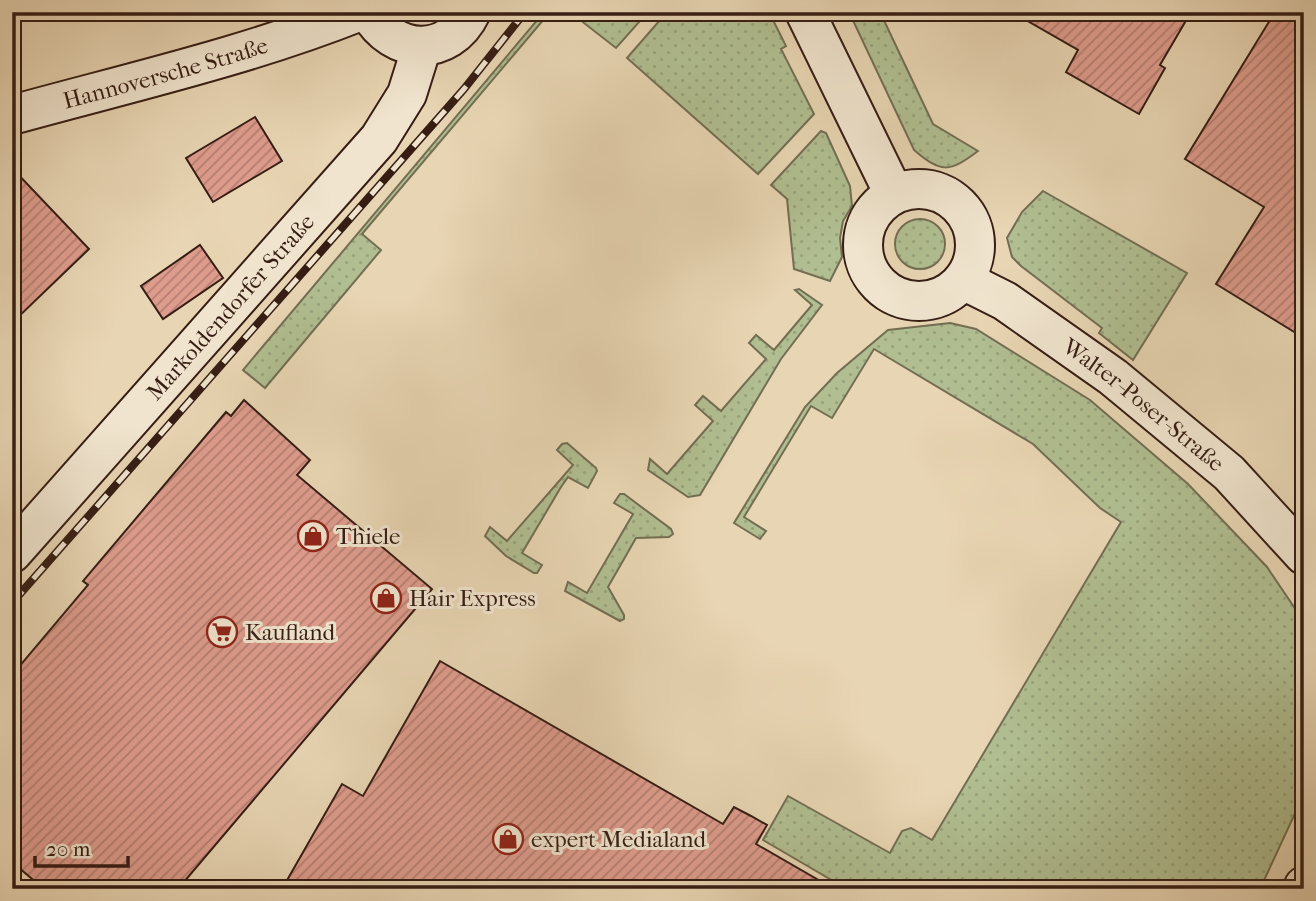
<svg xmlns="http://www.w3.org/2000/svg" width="1316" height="901" font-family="'IM FELL French Canon',serif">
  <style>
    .grass { fill: url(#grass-dots); stroke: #736e52; stroke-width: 2 }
    .building { fill: url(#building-hatch); stroke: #361d14; stroke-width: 2 }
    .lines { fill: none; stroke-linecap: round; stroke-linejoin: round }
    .secondary-casing { stroke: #361d14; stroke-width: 42 }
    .secondary { stroke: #f0e4ce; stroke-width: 38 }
    .rail-casing { stroke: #361d14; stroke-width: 8 }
    .rail { stroke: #f0e4ce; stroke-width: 5; stroke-dasharray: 16; stroke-linecap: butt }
    .labels { text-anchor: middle; stroke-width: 6; stroke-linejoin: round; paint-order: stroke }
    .street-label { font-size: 23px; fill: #361d14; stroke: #f0e4ce }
    .poi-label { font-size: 23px; fill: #361d14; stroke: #f0e4ce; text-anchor: start }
  </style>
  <defs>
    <pattern id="grass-dots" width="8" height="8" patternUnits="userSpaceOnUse" patternTransform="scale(1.75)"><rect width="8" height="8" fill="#b0be91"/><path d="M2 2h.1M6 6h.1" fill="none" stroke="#98a37c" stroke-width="1.8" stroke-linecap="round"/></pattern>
    <pattern id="building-hatch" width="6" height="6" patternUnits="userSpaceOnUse" patternTransform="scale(1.75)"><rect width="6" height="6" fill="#de9c8d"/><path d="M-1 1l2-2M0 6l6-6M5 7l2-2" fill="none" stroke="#b57f72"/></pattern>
  </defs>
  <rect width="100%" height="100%" fill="#e8d5b3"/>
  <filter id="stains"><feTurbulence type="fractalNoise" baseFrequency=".00286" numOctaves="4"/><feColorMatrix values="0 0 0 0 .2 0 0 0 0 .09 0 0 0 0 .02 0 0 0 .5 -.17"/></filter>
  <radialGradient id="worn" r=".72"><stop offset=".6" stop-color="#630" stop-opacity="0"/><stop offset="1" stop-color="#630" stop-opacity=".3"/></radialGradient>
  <g class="grass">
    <polygon points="544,12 550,12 362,234 381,250 265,388 243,370"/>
    <polygon points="570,12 648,12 616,48"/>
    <polygon points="667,12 769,12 786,46 781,49 814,114 758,174 627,58"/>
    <path d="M849 12H880L933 124 978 151C949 173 941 173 914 150Z"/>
    <polygon points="821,131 826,133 850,186 852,206 843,221 840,238 842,257 830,281 794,269 787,199 771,185"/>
    <polygon points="1043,191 1187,273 1133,360 1099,333 1102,328 1021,266 1012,257 1007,238 1022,212"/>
    <circle cx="920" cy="244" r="25"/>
    <polygon points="799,289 822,305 781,359 700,495 688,497 648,470 650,459 667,474 713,421 695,405 703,396 721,411 766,359 749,343 756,335 774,350 812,305 795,290"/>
    <polygon points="950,323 976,329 1090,400 1188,484 1267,567 1296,610 1304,627 1304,794 1260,889 847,889 763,840 788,796 890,853 902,831 911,828 932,840 1121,522 1100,508 1033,444 874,349 832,418 811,406 744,517 766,531 760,539 734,523 805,407 837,373 888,330"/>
    <polygon points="567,443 596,468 597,471 588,488 568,477 561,487 522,553 542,565 537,573 534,573 506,556 485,536 490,527 507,541 573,465 557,450 562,444"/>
    <polygon points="620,494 624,494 671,529 673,534 669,537 636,538 608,587 624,615 624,619 620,621 565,591 568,582 587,593 633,514 614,503"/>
  </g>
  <g class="building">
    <polygon points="1012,12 1191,12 1160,65 1165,68 1139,114 1066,72 1078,50"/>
    <polygon points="1275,12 1287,12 1304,22 1304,338 1216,284 1264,207 1185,159"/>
    <polygon points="255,117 282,161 213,202 186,158"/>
    <polygon points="12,168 89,249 12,323"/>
    <polygon points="200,245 223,278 163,319 141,286"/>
    <polygon points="244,400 310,460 297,475 432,589 178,889 44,889 12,862 12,675 88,585 83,581 226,412 231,416"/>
    <polygon points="440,661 723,824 734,807 751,816 767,825 756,844 834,889 282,889 342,784 363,796"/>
  </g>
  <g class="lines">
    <g class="secondary-casing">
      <g id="secondary">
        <path d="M369 12C393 56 449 58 471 12"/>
        <polyline points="805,12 894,194"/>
        <path id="s1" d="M12 115C128 83 247 56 358 12"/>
        <circle cx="919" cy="245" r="56"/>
        <path id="s2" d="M963 280 1005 301 1113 377 1229 473 1304 555"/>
        <path id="s3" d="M12 553 379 139 407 94 422 46"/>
        <polyline points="1303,889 1304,886"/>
      </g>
    </g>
    <use href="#secondary" class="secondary"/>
    <g class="rail-casing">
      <polyline id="rail" points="12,603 464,89 525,12"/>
    </g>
    <use href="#rail" class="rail"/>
  </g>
  <defs>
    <g id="shop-ring" transform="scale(1.575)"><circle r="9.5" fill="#f0e4ce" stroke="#8f2418" stroke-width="1.5"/><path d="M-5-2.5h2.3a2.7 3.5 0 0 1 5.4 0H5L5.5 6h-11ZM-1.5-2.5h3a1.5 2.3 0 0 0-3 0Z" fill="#8f2418"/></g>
    <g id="supermarket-ring" transform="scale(1.575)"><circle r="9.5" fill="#f0e4ce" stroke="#8f2418" stroke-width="1.5"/><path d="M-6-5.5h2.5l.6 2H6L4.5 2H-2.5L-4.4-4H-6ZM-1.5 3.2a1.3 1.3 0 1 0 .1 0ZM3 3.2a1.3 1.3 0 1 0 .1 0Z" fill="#8f2418"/></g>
  </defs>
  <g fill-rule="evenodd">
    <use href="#shop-ring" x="313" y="536"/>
    <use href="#shop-ring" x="386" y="598"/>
    <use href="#supermarket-ring" x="222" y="632"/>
    <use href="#shop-ring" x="508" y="839"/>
  </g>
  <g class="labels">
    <g class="street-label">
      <text dy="8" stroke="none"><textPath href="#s1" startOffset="159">Hannoversche Straße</textPath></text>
      <text dy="8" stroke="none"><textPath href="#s3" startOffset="329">Markoldendorfer Straße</textPath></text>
      <text dy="8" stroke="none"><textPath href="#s2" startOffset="220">Walter-Poser-Straße</textPath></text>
    </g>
    <g class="poi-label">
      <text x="336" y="544">Thiele</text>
      <text x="409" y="606">Hair Express</text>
      <text x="245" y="640">Kaufland</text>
      <text x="531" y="847">expert Medialand</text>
    </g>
  </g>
  <rect width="1316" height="901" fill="none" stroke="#e8d5b3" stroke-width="42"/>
  <rect x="14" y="14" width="1288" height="873" fill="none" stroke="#361d14" stroke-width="3.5"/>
  <rect x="21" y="21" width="1274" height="859" fill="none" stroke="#361d14" stroke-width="2"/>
  <path d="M35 856v10h93v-10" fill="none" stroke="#361d14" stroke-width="3.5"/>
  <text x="46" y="856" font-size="21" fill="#361d14" stroke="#f0e4ce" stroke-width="5" paint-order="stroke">20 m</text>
  <rect width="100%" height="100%" filter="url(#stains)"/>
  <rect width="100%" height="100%" fill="url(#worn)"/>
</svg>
